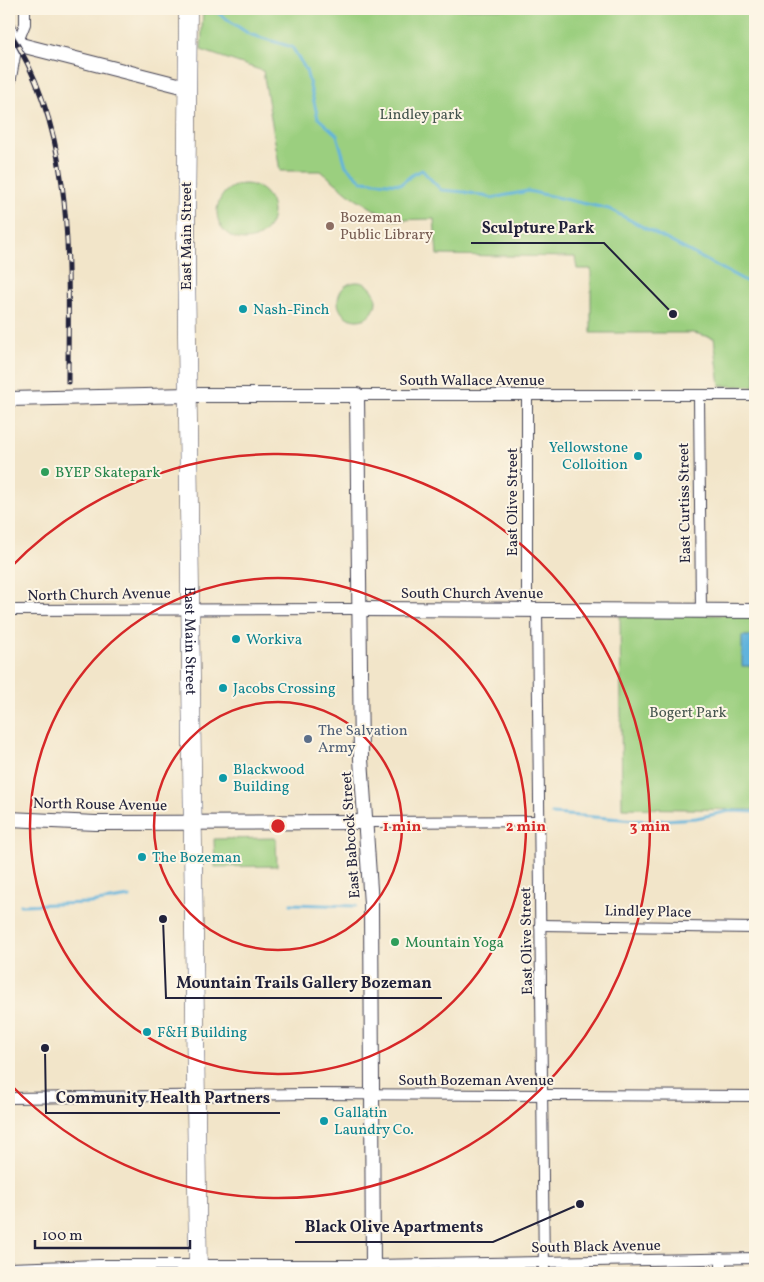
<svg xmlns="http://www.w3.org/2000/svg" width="764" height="1282" font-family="Vollkorn,serif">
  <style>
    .green { fill: #9bcf7f; stroke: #5e785d }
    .water { fill: #60b3dc; stroke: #416a8c }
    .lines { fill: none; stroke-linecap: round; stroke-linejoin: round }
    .stream { stroke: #60b3dc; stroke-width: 3 }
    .street-casing { stroke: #413f50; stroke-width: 12 }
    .secondary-casing { stroke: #413f50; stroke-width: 16 }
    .highway-casing { stroke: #413f50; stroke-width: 19 }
    .street { stroke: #fff; stroke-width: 10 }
    .secondary { stroke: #fff; stroke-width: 14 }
    .highway { stroke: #fff; stroke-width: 18 }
    .rail-casing { stroke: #22223b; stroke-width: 5 }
    .rail { stroke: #fcf5e5; stroke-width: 3; stroke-dasharray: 9; stroke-linecap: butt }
    .ring { fill: none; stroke: #d62828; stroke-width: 2.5 }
    .education-dot { fill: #8d6e63; stroke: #fcf5e5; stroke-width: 2 }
    .culture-dot { fill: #0f9aa8; stroke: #fcf5e5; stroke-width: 2 }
    .leisure-dot { fill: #2e9e5b; stroke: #fcf5e5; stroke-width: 2 }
    .service-dot { fill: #5c6f8a; stroke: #fcf5e5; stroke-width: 2 }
    .labels { text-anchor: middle; stroke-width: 4; stroke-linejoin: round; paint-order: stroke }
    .park-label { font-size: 15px; fill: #46564f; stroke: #fcf5e5 }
    .education-label { font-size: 15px; fill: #785e54; stroke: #fcf5e5; text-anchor: start }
    .street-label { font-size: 15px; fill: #22223b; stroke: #fcf5e5 }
    .culture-label { font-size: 15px; fill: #0d838f; stroke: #fcf5e5; text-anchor: start }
    .leisure-label { font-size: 15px; fill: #27864d; stroke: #fcf5e5; text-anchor: start }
    .service-label { font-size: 15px; fill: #4e5e75; stroke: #fcf5e5; text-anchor: start }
    .centre { fill: #d62828; stroke: #fcf5e5; stroke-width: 2.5 }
    .ring-label { font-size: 15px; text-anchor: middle; font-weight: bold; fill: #d62828; stroke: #fcf5e5; stroke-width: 4; stroke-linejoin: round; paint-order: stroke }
    .leader { fill: none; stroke: #22223b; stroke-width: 2 }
    .callout-dot { fill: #22223b; stroke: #fcf5e5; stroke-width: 2 }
    .callout-label { font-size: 16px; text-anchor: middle; font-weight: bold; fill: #22223b; stroke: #fcf5e5; stroke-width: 4; stroke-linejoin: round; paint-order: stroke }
  </style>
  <rect width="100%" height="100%" fill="#fcf5e5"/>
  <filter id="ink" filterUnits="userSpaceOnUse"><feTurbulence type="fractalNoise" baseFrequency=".02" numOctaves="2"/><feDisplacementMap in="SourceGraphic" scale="10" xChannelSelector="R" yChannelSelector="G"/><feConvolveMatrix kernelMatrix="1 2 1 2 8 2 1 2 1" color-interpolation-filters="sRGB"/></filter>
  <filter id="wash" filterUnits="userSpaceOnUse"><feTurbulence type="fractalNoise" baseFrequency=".0096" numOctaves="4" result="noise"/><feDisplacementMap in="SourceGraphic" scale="20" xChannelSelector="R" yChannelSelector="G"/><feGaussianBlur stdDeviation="1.12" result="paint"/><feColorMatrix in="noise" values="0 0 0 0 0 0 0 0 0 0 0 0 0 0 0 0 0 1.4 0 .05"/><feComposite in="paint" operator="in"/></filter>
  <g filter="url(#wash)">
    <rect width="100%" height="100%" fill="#f2e5c9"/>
    <g class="green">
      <polygon points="203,9 755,9 755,386 720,386 714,338 694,333 591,333 591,269 577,269 575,257 437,255 434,219 391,220 349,194 321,171 280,171 263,71 201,50"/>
      <circle cx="245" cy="212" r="28"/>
      <circle cx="357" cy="301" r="19"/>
      <polygon points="620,615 755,615 755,810 622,808"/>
      <polygon points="276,838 277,866 215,867 214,839"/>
    </g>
    <rect class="water" x="742" y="636" width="13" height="30"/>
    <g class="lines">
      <g class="stream">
        <polyline points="212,9 249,34 292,47 306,70 318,118 337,135 346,166 362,181 401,184 412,175 422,170 441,190 465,192 492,198 528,191 609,209 755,286"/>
        <polyline points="552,814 650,821 696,818 730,811 755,812"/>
        <polyline points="291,904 356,906"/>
        <polyline points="20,905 90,903 130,897"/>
      </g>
    </g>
  </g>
  <g filter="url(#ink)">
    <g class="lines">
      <g class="street-casing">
        <g id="street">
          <polyline points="9,25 17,44"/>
          <polyline points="9,89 17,44 25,24 25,9"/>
          <polyline points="357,395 755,395"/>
          <polyline points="699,396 701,610"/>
          <polyline points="527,609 527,396"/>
          <polyline points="537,609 544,1273"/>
          <polyline points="9,610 359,609"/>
          <polyline points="365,822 539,821"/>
          <polyline points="540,925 755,928"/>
          <polyline points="9,1098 310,1094 755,1096"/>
          <polyline points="721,1258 721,1273"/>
          <polyline points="9,1268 99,1265 373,1265 755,1258"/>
        </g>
      </g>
      <g class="secondary-casing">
        <g id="secondary">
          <polyline points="9,42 186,87"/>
          <polyline points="9,399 189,395 357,395 361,759 371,904 373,1273"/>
          <polyline points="359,609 755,611"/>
          <polyline points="9,819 96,823 365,822"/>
        </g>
      </g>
      <g class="highway-casing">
        <g id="highway">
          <path id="s1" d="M188 9 186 250 198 1273"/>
        </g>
      </g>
      <use href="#street" class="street"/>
      <use href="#secondary" class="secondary"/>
      <use href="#highway" class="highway"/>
      <g class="rail-casing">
        <path id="rail" d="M9 31C77 134 68 264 68 382"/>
      </g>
      <use href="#rail" class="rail"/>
    </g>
  </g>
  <g class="ring">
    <circle cx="278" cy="826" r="124"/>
    <circle cx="278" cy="826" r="248"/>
    <path d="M10 568A372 372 0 1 1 10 1084"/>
  </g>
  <circle class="education-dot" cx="330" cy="226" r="5"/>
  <g class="culture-dot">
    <circle cx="243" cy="309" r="5"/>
    <circle cx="638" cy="456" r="5"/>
    <circle cx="236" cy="639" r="5"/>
    <circle cx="223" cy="688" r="5"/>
    <circle cx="223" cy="778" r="5"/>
    <circle cx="142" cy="857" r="5"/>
    <circle cx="147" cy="1032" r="5"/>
    <circle cx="324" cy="1121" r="5"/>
  </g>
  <g class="leisure-dot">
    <circle cx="45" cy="472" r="5"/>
    <circle cx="395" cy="942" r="5"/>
  </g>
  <circle class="service-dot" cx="308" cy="739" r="5"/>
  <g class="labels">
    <g class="park-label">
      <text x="421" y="119">Lindley park</text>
      <text x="688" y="717">Bogert Park</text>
    </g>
    <g class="education-label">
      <text x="340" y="222">Bozeman<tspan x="340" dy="17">Public Library</tspan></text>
    </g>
    <g class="street-label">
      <text transform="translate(186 236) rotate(-90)" y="5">East Main Street</text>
      <text x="472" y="385">South Wallace Avenue</text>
      <text transform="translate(512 502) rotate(-90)" y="5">East Olive Street</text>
      <text transform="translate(684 503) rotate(-91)" y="5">East Curtiss Street</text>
      <text x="472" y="598">South Church Avenue</text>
      <text transform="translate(99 594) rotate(-1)" y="5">North Church Avenue</text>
      <text dy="5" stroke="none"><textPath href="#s1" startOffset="632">East Main Street</textPath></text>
      <text transform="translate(100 804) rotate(1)" y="5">North Rouse Avenue</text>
      <text transform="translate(350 835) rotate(-94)" y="5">East Babcock Street</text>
      <text transform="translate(648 911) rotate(1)" y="5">Lindley Place</text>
      <text transform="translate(526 941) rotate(-91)" y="5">East Olive Street</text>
      <text x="476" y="1085">South Bozeman Avenue</text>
      <text transform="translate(596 1246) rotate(-1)" y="5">South Black Avenue</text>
    </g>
    <g class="culture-label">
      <text x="253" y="314">Nash-Finch</text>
      <text x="628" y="452" text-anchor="end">Yellowstone<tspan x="628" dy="17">Colloition</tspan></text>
      <text x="246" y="644">Workiva</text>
      <text x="233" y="693">Jacobs Crossing</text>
      <text x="233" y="774">Blackwood<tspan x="233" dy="17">Building</tspan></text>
      <text x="152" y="862">The Bozeman</text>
      <text x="157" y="1037">F&amp;H Building</text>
      <text x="334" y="1117">Gallatin<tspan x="334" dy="17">Laundry Co.</tspan></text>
    </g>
    <g class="leisure-label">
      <text x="55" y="477">BYEP Skatepark</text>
      <text x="405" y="947">Mountain Yoga</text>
    </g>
    <g class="service-label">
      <text x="318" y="735">The Salvation<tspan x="318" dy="17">Army</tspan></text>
    </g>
  </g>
  <circle cx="278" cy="826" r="8" class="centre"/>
  <g class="ring-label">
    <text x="402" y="831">1 min</text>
    <text x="526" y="831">2 min</text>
    <text x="650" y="831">3 min</text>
  </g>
  <path class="leader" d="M673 314L604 243H471M163 919L166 998H442M45 1048L46 1113H280M580 1204L493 1242H295"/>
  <g class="callout-dot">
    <circle cx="673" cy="314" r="5"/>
    <circle cx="163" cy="919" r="5"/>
    <circle cx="45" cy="1048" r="5"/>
    <circle cx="580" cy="1204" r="5"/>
  </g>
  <g class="callout-label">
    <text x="538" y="233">Sculpture Park</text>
    <text x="304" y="988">Mountain Trails Gallery Bozeman</text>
    <text x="163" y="1103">Community Health Partners</text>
    <text x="394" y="1232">Black Olive Apartments</text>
  </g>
  <rect width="764" height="1282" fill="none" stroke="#fcf5e5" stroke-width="30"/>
  <path d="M35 1240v8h155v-8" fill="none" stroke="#22223b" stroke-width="2.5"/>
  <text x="42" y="1240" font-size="15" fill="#22223b" stroke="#fcf5e5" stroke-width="4" paint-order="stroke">100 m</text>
</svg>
